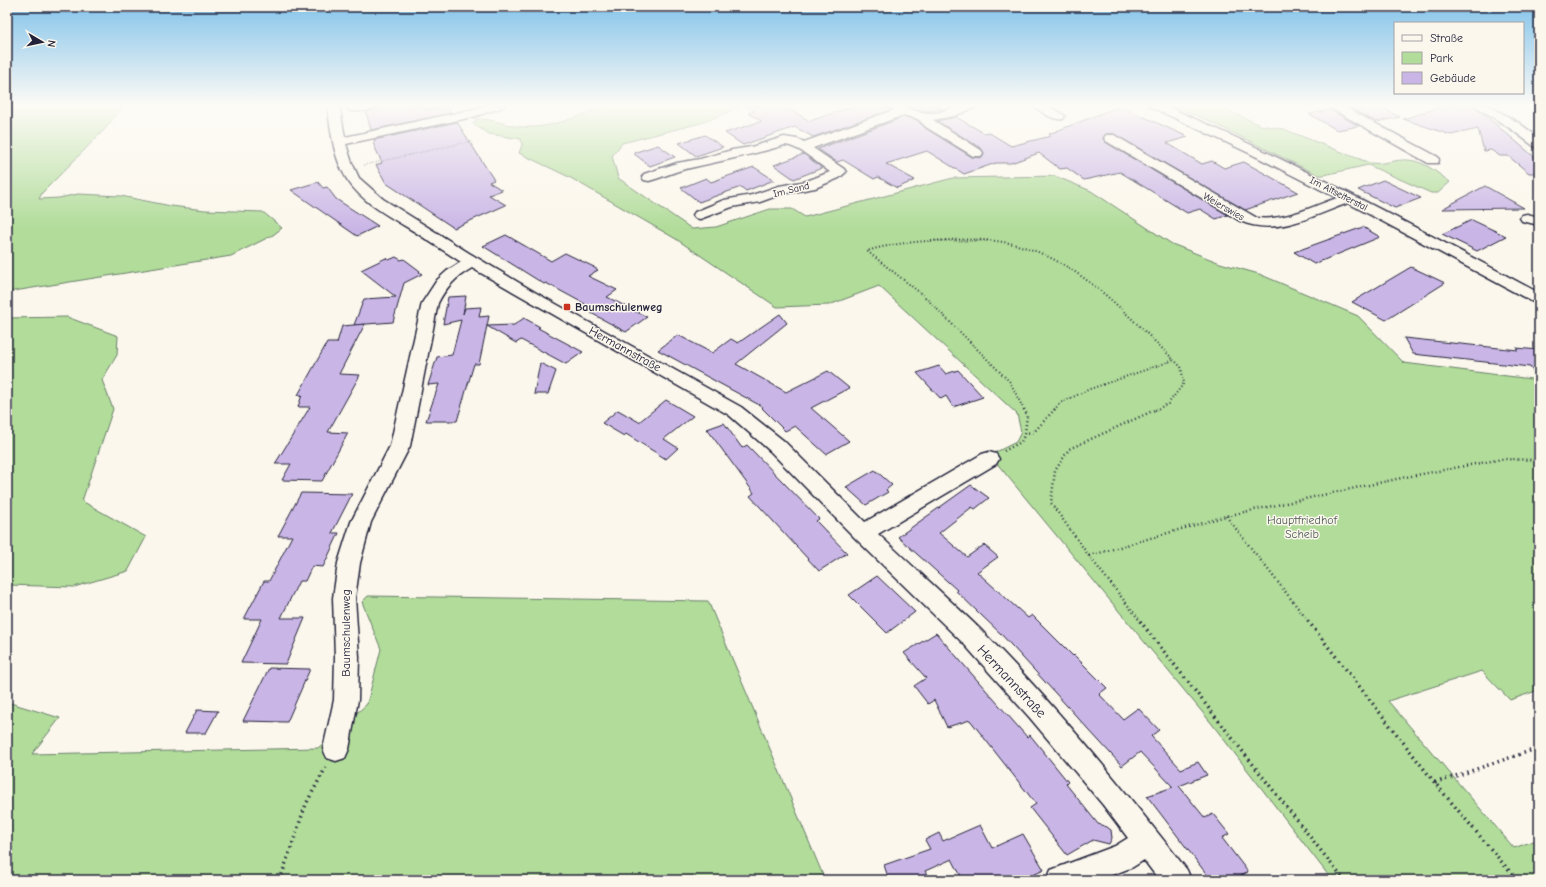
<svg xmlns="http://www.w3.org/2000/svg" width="1546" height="887" font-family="'Comic Neue',sans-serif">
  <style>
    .green { fill: #b1dc9a; stroke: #6a7f6a }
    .building { fill: #cab6e6; stroke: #22223b }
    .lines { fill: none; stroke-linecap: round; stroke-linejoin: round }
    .minor-casing { stroke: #22223b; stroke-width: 3 }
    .path-far3 { stroke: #22223b; stroke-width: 1.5; stroke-dasharray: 0.5 2; stroke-linecap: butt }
    .path-far2 { stroke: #22223b; stroke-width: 2; stroke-dasharray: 1 2.5; stroke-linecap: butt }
    .path-far1 { stroke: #22223b; stroke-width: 2.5; stroke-dasharray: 1 3; stroke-linecap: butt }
    .path { stroke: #22223b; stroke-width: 3.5; stroke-dasharray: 1.5 4; stroke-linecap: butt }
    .minor { fill: #fbf7ec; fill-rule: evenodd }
    .poi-dot { fill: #c8321e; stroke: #fbf7ec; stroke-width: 1.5 }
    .labels { text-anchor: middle; stroke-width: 3; stroke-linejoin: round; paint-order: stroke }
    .far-street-label { font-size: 10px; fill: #22223b; stroke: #fbf7ec }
    .poi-label { font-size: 12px; font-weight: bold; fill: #22223b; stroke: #fbf7ec; text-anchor: start }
    .street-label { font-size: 12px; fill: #22223b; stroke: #fbf7ec }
    .park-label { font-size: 12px; fill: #4d5a58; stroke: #fbf7ec }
    .near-street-label { font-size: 14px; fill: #22223b; stroke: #fbf7ec }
  </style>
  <rect width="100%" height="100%" fill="#fbf7ec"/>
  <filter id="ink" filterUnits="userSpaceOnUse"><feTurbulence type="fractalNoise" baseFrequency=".025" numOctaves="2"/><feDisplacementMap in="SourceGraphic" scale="8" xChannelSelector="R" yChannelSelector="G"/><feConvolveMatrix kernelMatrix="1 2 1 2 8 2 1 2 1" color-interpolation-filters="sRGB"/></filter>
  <g filter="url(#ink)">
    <g class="green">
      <polygon points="7,105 124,105 105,129 42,193 39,199 59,198 78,194 121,196 171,206 205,210 263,212 282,228 273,235 231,256 14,291 7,294"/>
      <path d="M608 105H740L736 109 701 123 622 143 612 156 618 178 692 229 716 227 770 209H792L805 217 953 178 1055 176 1091 191 1172 244 1220 263 1259 274 1358 316 1404 363 1539 380V690L1510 700 1482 671 1388 701 1514 848 1539 839V880H1332L1212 724 990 455 1016 442 1021 432 1017 414 879 286 829 305 777 307 676 239 569 177 519 153 522 145 521 139 489 134 473 124 476 119C493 118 508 127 525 127 554 128 580 115 608 105Z"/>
      <path d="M1170 105H1217L1260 125 1283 129 1370 163C1384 165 1395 159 1408 160 1425 161 1437 173 1450 182L1438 193H1431L1368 165 1324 175H1318L1207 120Z"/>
      <polygon points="67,317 118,336 117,355 102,380 113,409 82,501 146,537 128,571 74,587 7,585 7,318"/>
      <polygon points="368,596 708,601 825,880 7,880 7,702 60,718 32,754 318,748 367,704 381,649 362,602"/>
    </g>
    <g class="building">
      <polygon points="382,105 425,105 425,110 447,106 451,113 371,130 366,112 379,108"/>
      <polygon points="745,105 781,105 810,121 857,105 885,105 891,110 813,137 795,127 743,145 725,133 762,121 748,113 755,111"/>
      <polygon points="901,105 936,105 944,109 926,111"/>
      <polygon points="1355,105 1376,105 1400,117 1376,122 1347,106"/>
      <polygon points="1447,105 1473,105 1539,161 1539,173 1529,173 1508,156 1500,156 1491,150 1484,151 1478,129 1451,135 1403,119"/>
      <polygon points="1120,106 1188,137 1167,143 1202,164 1212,161 1224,168 1244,162 1298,192 1245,210 1114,134 1106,134 1103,139 1105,142 1228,215 1216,219 1200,209 1187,213 1120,172 1084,180 1067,168 1060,169 1039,153 1011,163 996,163 964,174 927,151 886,164 915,180 897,188 878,177 874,179 843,160 837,162 818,149 904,117 917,120 925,128 972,157 981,158 984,154 982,149 937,121 956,117 984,133 988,132 1011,146 1051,136 1049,134"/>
      <polygon points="1330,110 1359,126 1337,130 1309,114"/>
      <polygon points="457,122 494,180 489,182 502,190 489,195 506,205 454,228 386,183 376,165 382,163 373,143 375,142 374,140"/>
      <polygon points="705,135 723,147 696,156 679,143"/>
      <polygon points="658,145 675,157 650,166 633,153"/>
      <polygon points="804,154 822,168 794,179 774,165"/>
      <polygon points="754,167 774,180 746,191 741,187 699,202 681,188 706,178 711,182"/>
      <polygon points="1383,180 1421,198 1395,208 1358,190"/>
      <polygon points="318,182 323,188 327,187 336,199 378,226 357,236 291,190"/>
      <polygon points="1485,186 1524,208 1442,209"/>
      <polygon points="1472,220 1506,236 1477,251 1442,234"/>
      <polygon points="1363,227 1380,237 1314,264 1294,252"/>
      <polygon points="506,235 551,261 565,253 594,267 593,267 598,270 588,276 617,290 607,297 647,317 626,332 591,313 596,310 546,283 544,284 483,246"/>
      <polygon points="396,257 401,260 404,259 420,271 419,272 422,274 404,283 393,322 354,325 364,299 396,297 361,270 386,258 389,260"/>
      <polygon points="1411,267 1445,283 1386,320 1352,302"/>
      <polygon points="466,296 463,314 465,308 481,307 479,317 489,316 479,364 474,364 457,421 426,421 439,384 428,385 437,357 452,355 461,320 443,324 448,297"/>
      <polygon points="780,314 787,323 736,364 786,392 828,371 849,388 811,408 849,441 826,454 795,426 785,431 762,408 763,407 658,350 678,335 712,353 731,339 738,343"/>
      <polygon points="524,318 540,327 538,328 583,352 566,364 521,340 516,343 487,326 514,325"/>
      <polygon points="365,324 339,374 360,375 328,432 348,433 322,481 282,480 291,464 275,464 310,407 298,407 302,395 298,395 327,343 337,343 342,326"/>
      <polygon points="1404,338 1518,350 1516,348 1539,350 1539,380 1530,367 1413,354"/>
      <polygon points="540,363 556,371 548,394 534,394"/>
      <polygon points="939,366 946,374 958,370 983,397 953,407 946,396 941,399 917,373"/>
      <polygon points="666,400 693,416 664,439 678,448 666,459 626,434 624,436 602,423 618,410 639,422"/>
      <polygon points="724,423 742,448 747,445 819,519 816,521 847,553 819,571 750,496 754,493 707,429"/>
      <polygon points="875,470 892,485 886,490 888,492 866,505 846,487"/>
      <polygon points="971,485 989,498 975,509 972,507 939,533 967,557 984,545 998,557 977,572 1028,618 1032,615 1073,656 1074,655 1107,688 1099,694 1123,719 1138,708 1159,730 1151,736 1181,769 1198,762 1207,775 1179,786 1205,818 1213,814 1229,834 1222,838 1248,872 1234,880 1211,880 1147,796 1173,787 1140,752 1122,766 1001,634 956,591 957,590 898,537"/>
      <polygon points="301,493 352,494 332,533 339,533 323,567 312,566 305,581 299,581 281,618 305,618 286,664 241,663 262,619 244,619 264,581 269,581 292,536 278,536"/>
      <polygon points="877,576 915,612 887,633 849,595"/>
      <polygon points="936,633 1027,737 1030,735 1068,782 1066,784 1098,824 1107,827 1111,830 1112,838 1109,844 1093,840 1067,855 1030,808 1036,804 970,720 947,727 934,700 928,704 914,686 926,678 904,653"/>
      <polygon points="269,668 310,669 287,722 243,721"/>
      <polygon points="197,710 218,711 206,733 185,733"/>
      <polygon points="980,825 992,848 1023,834 1044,870 1022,880 963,880 952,859 925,871 929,880 889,880 884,865 930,849 925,840 939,833 943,841"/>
    </g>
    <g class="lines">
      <g class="minor-casing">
        <g id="minor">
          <path d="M327 105H339L345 137 470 110 488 105H505L503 107 473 117 346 144 352 163 359 178 383 199 469 253 538 294 741 407 784 441 865 522 982 454 989 452 996 454 999 459 996 464 878 534C912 566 947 597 980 629 1055 704 1122 787 1187 870L1191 880H1159L1144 860 1133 867 1099 880H1047L1051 870 1115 846 1128 838 1103 805 1030 718 964 644 856 539 770 451 729 415 472 268C456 277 446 287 438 303L410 446 371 522 360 563 355 598 359 657 358 700 349 749 345 758 336 761 327 758 323 749 334 700 335 657 333 598 338 563 351 522 390 446 422 303 437 280 447 271 461 262C446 252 430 242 415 232 389 216 355 200 342 170 332 150 331 127 327 105Z"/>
          <path d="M352 105H381L379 107C370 110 358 113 349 110L347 108Z"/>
          <path d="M886 105C904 103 914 114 932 113 943 113 951 107 962 105 967 104 973 105 978 105L976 107 954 116 933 120 981 150 983 153 981 156H973L926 127 918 119 904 115 813 148 844 169 846 172 839 178 815 188 782 194 760 202 732 207 700 219 695 218 693 215 695 212 724 200 752 195 779 186 807 181 830 172C817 163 801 147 785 145 752 155 718 162 685 169 673 172 661 178 649 181L644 180 642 177 644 174 677 163 700 159 732 150 751 147 784 137 797 139 804 142 894 110Z"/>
          <path d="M1034 105H1048L1065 116 1063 119C1055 121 1039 112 1034 105Z"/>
          <path d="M1149 105H1164C1292 161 1415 227 1539 293V304L1533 302 1348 203C1315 215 1275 237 1240 221L1106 141 1104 138 1106 135H1114L1257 218C1285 221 1311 207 1337 198L1249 153 1151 107Z"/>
          <polygon points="1327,105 1341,105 1438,157 1439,160 1438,163 1428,163 1329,107"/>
          <polygon points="1474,105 1488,105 1519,123 1539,138 1539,148 1535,147 1511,129"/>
          <polygon points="1527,214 1539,217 1539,225 1522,221 1520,218 1522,215"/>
        </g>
      </g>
      <g class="path-far3">
        <polyline points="364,165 472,141"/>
        <polyline points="934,241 987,241"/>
      </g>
      <g class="path-far2">
        <path d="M1024 410 1010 382 924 296 867 251C893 243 921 241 948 240 971 239 995 239 1017 245 1081 262 1128 316 1174 360"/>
        <polyline points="1054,410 1060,403 1090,389 1174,360"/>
        <polyline points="1155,410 1168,404 1184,383 1181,367 1174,360"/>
      </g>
      <g class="path-far1">
        <polyline points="1024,409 1027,415 1025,433 1034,432 1055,409"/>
        <polyline points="1004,451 1021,442 1025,433"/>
        <polyline points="1226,516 1309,622"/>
        <polyline points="1089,556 1226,516 1406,477 1502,459 1539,460"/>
        <polyline points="1141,622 1089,556 1051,503 1055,471 1069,449 1157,409"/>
      </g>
      <g class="path">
        <polyline points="1140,621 1344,880"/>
        <polyline points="1308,621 1435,783 1517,880"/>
        <polyline points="1435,783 1539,748"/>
        <polyline points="280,880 306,804 326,767"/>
      </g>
      <use href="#minor" class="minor"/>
    </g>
  </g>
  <linearGradient id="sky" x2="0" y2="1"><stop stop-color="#83c3ea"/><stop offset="0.46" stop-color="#fdfbf6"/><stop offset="1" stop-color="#fdfbf6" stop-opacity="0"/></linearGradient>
  <rect width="1546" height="229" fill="url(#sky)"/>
  <rect class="poi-dot" x="563" y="303" width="8" height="8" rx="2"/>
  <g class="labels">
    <g class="far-street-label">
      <text transform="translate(791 189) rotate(-14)" y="4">Im Sand</text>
      <text transform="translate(1339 193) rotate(27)" y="4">Im Altseiterstal</text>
      <text transform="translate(1224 206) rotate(30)" y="4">Weierswies</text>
    </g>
    <g class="poi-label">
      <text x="575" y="311">Baumschulenweg</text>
    </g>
    <g class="street-label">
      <text transform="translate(625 349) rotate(29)" y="4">Hermannstraße</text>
      <text transform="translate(346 633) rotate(-90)" y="4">Baumschulenweg</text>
    </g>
    <g class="park-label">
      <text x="1302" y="524">Hauptfriedhof<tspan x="1302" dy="14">Scheib</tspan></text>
    </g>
    <g class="near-street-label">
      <text transform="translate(1012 681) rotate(47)" y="5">Hermannstraße</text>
    </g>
  </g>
  <rect width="1546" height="887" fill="none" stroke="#fbf7ec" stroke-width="24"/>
  <rect x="12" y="12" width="1522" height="863" fill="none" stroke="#22223b" stroke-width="1.5" filter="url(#ink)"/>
  <rect x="1394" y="22" width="130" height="72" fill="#fbf7ec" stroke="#a4a2a5"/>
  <rect x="1402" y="35" width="20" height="6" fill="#fbf7ec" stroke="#a4a2a5"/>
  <text x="1430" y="42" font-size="12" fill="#22223b">Straße</text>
  <rect x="1402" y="52" width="20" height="12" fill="#b1dc9a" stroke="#a4a2a5"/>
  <text x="1430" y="62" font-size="12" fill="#22223b">Park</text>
  <rect x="1402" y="72" width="20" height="12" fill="#cab6e6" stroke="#a4a2a5"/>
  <text x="1430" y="82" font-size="12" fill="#22223b">Gebäude</text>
  <g transform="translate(42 42) rotate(99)" stroke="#fbf7ec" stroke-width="3" paint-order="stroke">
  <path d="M0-3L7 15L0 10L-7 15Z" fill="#22223b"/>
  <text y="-6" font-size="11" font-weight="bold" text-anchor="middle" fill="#22223b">N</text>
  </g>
</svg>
